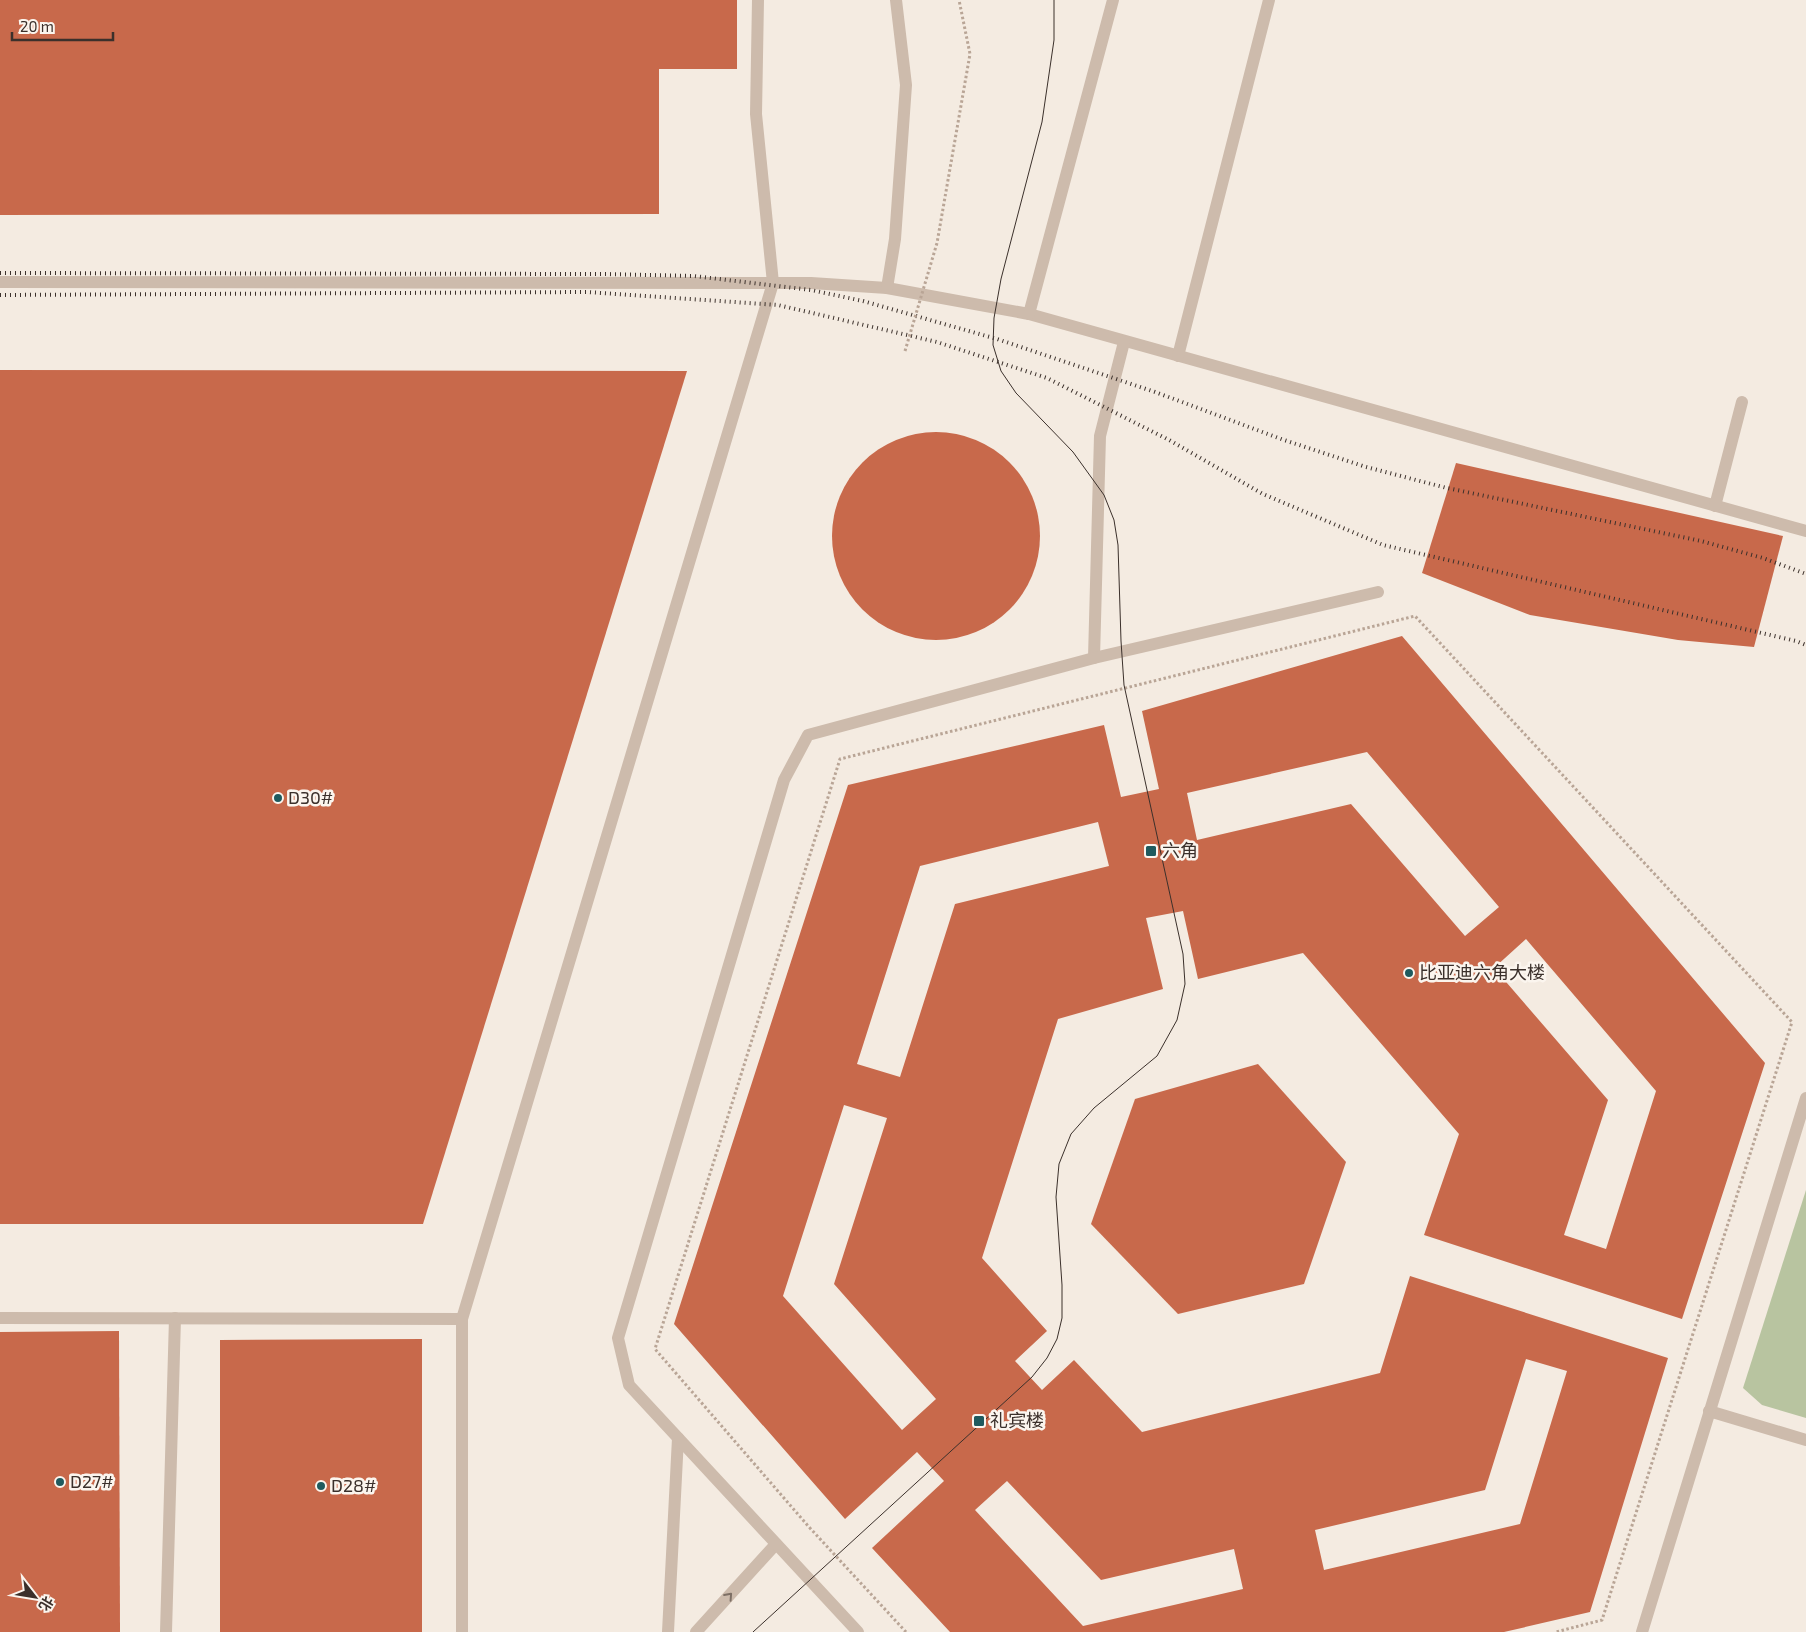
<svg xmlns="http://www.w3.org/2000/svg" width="1806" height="1632" font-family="'Exo 2','Noto Sans SC',sans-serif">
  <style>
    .park { fill: #b8c4a0 }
    .building { fill: #c8694b; fill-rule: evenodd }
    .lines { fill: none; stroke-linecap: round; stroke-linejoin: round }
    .path { stroke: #b9a596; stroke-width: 3; stroke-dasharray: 2.5 2.5; stroke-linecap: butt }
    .minor { stroke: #cdbbac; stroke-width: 12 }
    .tram { stroke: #3b302b; stroke-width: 1 }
    .rail { stroke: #3b302b; stroke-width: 4; stroke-dasharray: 1 4; stroke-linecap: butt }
    .path-bridge { stroke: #b9a596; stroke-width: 3; stroke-dasharray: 2.5 2.5; stroke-linecap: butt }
    .oneway { stroke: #7d6f65 }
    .poi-dot { fill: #1f5a5e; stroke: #fbf5ee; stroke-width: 2 }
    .labels { text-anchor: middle; stroke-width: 5; stroke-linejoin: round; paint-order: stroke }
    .poi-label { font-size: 18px; fill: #3b302b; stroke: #fbf5ee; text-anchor: start }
  </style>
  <rect width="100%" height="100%" fill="#f4ebe1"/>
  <polygon class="park" points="1806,1190 1806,1418 1762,1405 1743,1388"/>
  <g class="building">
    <polygon points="0,0 737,0 737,69 659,69 659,214 0,215"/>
    <polygon points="0,370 687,371 423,1224 0,1224"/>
    <circle cx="936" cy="536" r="104"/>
    <polygon points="1456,463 1783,536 1754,647 1678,640 1530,615 1422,573"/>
    <path d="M1402 636 1765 1063 1682 1319 1424 1235 1459 1134 1303 953 1198 979 1183 911 1146 918 1163 989 1058 1019 982 1258 1047 1331 1015 1361 1042 1390 1074 1360 1142 1432 1380 1373 1410 1276 1668 1358 1590 1612 1504 1632H950L872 1548 944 1481 917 1452 845 1519 674 1324 848 785 1104 725 1121 797 1159 789 1142 711ZM1367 752 1499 907 1465 936 1351 804 1197 840 1187 793ZM1098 822 1109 866 955 904 900 1077 857 1064 920 866ZM1526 939 1656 1091 1606 1249 1564 1235 1608 1100 1494 968ZM844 1105 887 1118 834 1284 936 1399 902 1430 783 1296ZM1526 1359 1567 1371 1520 1524 1324 1570 1315 1530 1485 1490ZM1007 1481 1101 1580 1234 1549 1243 1589 1083 1626 975 1510Z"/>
    <polygon points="1258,1064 1346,1162 1304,1284 1178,1314 1091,1224 1135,1099"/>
    <polygon points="119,1331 120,1632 0,1632 0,1332"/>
    <polygon points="422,1339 422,1632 220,1632 220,1340"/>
  </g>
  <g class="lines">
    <polyline class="path" points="906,1632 809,1527 655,1349 840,759 1415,616 1792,1022 1602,1620 1556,1632"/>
    <g class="minor">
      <polyline points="0,282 773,283 811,283 887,288 1029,314 1806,531"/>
      <polyline points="887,288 895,239 906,85 896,0"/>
      <polyline points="1029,314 1113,0"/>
      <polyline points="1178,356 1269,0"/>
      <polyline points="1715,506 1742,402"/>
      <polyline points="1094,658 1100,436 1124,342"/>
      <polyline points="0,1318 462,1319"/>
      <polyline points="1709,1411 1806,1440"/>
      <polyline points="166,1632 175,1318"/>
      <polyline points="462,1632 462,1319 773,283 756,114 758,0"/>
      <polyline points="668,1632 678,1438"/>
      <polyline points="696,1632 776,1544"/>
      <polyline points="858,1632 629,1385 618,1338 784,780 808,735 1094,658 1378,592"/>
      <polyline points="1642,1632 1806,1098"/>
    </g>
    <polyline class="tram" points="753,1632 1032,1377 1047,1358 1057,1339 1062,1318 1062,1285 1056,1197 1059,1164 1071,1134 1094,1108 1157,1056 1177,1020 1185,984 1183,954 1124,685 1121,641 1118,545 1114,520 1104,495 1073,452 1016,393 1001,371 993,345 994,318 1001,279 1042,122 1054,40 1054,0"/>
    <g class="rail">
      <polyline points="0,273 605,274 694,276 811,290 863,301 997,339 1155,392 1284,440 1366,467 1447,488 1701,541 1763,558 1806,574"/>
      <polyline points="0,295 587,292 778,305 937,342 1047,378 1169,440 1263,494 1383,545 1796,641 1806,645"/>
    </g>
    <polyline class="path-bridge" points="905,351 937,243 970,54 959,0"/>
  </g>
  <defs><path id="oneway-chevron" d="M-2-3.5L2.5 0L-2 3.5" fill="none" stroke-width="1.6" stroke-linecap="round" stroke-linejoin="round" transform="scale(1.25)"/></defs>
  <use class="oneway" href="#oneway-chevron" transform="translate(729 1596) rotate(-48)"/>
  <g class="poi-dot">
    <circle cx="278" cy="798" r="5"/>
    <rect x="1145" y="845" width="12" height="12" rx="2.5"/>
    <circle cx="1409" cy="973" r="5"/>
    <rect x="973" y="1415" width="12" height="12" rx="2.5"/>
    <circle cx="60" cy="1482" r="5"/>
    <circle cx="321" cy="1486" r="5"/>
  </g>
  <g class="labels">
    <g class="poi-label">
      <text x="288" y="804">D30#</text>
      <text x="1162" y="857">六角</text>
      <text x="1419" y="979">比亚迪六角大楼</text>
      <text x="990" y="1427">礼宾楼</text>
      <text x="70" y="1488">D27#</text>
      <text x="331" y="1492">D28#</text>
    </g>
  </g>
  <g transform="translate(35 1597) rotate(121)" stroke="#fbf5ee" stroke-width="4" paint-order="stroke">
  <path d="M0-4L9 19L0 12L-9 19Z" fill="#3b302b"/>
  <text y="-8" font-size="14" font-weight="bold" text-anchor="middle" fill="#3b302b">北</text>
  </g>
  <path d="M12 32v8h101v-8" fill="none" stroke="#3b302b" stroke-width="2.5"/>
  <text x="20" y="32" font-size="15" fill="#3b302b" stroke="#fbf5ee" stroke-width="4" paint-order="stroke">20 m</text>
</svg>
